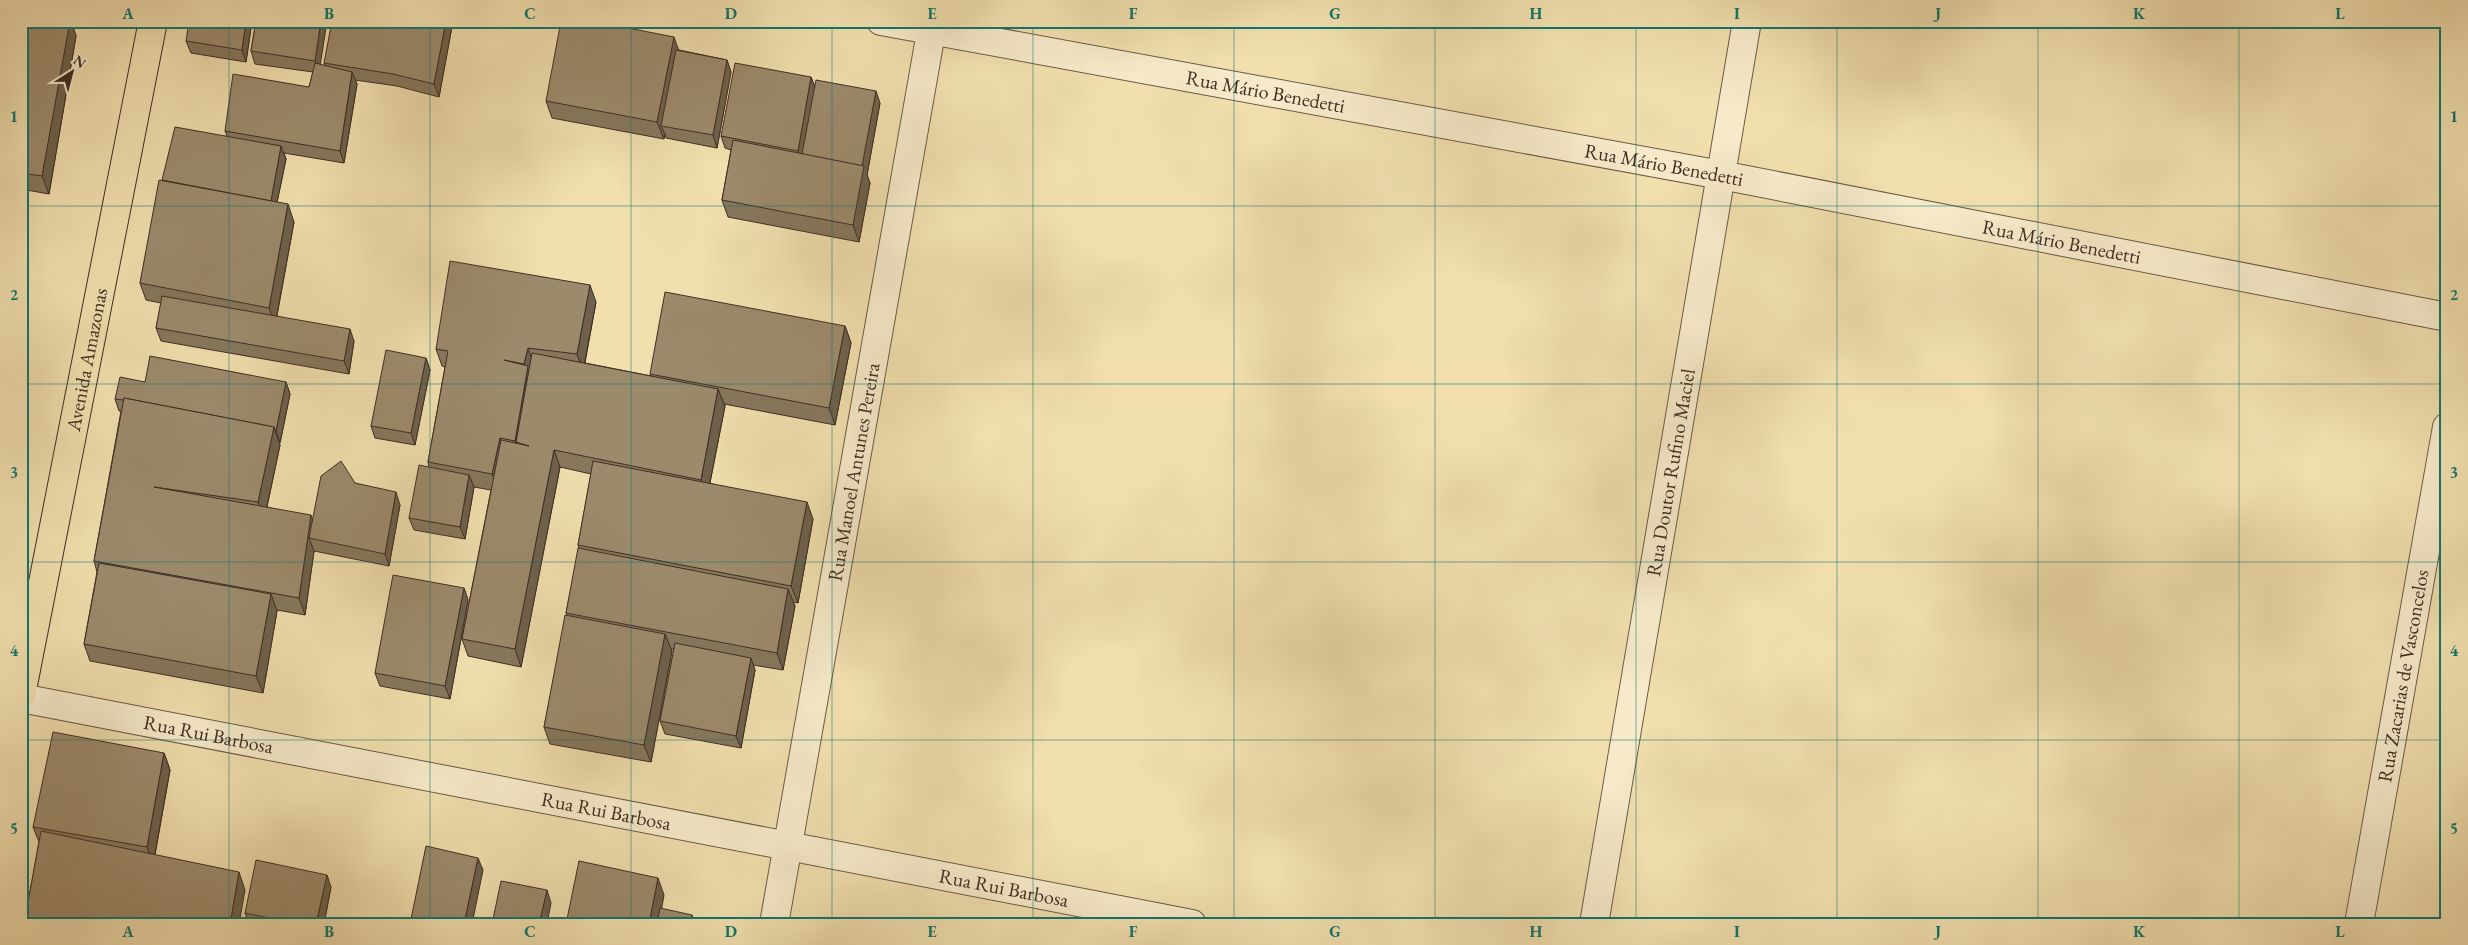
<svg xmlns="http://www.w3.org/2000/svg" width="2468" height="945" font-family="'EB Garamond',serif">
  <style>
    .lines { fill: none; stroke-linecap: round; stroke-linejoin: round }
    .minor-casing { stroke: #6c5a46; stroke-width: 30 }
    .major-casing { stroke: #402d24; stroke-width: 30 }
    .minor { stroke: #f6eaca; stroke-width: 28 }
    .major { stroke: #f1dfae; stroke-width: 28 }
    .wall { fill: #86775d; stroke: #402d24 }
    .shaded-wall { fill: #6d614c; stroke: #402d24 }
    .building { fill: #9c8a6c; stroke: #402d24 }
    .grid { fill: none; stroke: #0f766e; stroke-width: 1; stroke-opacity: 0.55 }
    .labels { text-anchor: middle; stroke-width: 4; stroke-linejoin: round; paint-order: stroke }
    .street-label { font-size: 20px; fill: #402d24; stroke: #f6eaca }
    .neatline { fill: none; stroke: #0f766e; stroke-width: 2 }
    .grid-label { font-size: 16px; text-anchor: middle; font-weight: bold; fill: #0f766e }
  </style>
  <rect width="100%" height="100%" fill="#f1dfae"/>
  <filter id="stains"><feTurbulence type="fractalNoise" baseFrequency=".004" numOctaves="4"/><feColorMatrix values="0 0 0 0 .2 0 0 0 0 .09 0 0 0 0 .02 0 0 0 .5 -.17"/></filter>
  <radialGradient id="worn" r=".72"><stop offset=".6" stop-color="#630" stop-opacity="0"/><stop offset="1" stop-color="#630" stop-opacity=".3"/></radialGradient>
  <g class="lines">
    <g class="minor-casing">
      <g id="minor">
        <path id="s1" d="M881 21 1721 175 2447 317"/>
        <path id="s2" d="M21 698 1192 924"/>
        <path id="s3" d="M774 924 933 21"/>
        <path id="s4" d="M1594 924 1747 21"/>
        <path id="s5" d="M2359 924 2447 427"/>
      </g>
    </g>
    <g class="major-casing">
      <g id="major">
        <path id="s6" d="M21 695 153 21"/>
      </g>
    </g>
    <use href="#minor" class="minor"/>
    <use href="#major" class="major"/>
  </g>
  <g class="wall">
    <polygon points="21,21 75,21 73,27 76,36 49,194 21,189"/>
    <polygon points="252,21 246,62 191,53 186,41"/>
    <polygon points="256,21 321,65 325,66 324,63 453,21 439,97 397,86 355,80 357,84 344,163 284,153 286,159 277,202 294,222 277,316 354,341 349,374 161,341 156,328 161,303 146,300 140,283 162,180 227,136 225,131 309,87 313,72 255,64 251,51"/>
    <polygon points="679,50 727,60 731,72 717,148 666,138 665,134 664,139 552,118 546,101"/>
    <polygon points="811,77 815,87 880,103 867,175 870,183 859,242 728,217 722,200 731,150 725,148 721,136"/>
    <polygon points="596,302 585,363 651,376 650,374 845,326 851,343 835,425 724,404 725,406 710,483 813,519 798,603 793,602 795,606 783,670 753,665 755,670 741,748 665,734 660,721 674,649 671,649 672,651 651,762 550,744 544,727 567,615 566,613 579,548 578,545 591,474 560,467 521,667 468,656 462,639 491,490 474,487 465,539 414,530 409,518 429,467 428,462 445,367 442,366 436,349"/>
    <polygon points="426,358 430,370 415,445 375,438 371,426"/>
    <polygon points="145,382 286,382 290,394 280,443 279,443 280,445 267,507 313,520 355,483 400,505 389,566 314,551 305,615 277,610 277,611 263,693 90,661 84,644 97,572 94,561 121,411 119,411 115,399"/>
    <polygon points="464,588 468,600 450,699 380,686 375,673"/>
    <polygon points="164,753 170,770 155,855 245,890 25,919 39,842 33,827"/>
    <polygon points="331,887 324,924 249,924 245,913"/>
  </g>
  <g class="shaded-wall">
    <polygon points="68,21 75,21 73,27 76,36 49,194 42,176"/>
    <polygon points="246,21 252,21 246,62 242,50"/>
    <polygon points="321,21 327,21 319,73 315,61"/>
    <polygon points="446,21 453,21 439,97 434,84"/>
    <polygon points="674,37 680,54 661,126 665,134 664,139 657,122"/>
    <polygon points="727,60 731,72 717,148 713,135"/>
    <polygon points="352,72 357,84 344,163 340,151"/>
    <polygon points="811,77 816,90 802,163 798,151"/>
    <polygon points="876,91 880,103 867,175 870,183 859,242 853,225 861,167"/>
    <polygon points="281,146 286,159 274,217 270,205"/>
    <polygon points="288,204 294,222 275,325 269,308"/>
    <polygon points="590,285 596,302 583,371 577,354"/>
    <polygon points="845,326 851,343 835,425 829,408"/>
    <polygon points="350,329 354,341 349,374 344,361"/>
    <polygon points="528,348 534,365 516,442 521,457 521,458 515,441 527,372 524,364"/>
    <polygon points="21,356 28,375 21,409"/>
    <polygon points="426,358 430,370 415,445 411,433"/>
    <polygon points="286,382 290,394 280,443 276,431"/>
    <polygon points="718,389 725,406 707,497 701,480"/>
    <polygon points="274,427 280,445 264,520 258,502"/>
    <polygon points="500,438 506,455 499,491 492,474"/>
    <polygon points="554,450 560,467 521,667 515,649"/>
    <polygon points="469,475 474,487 465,539 460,527"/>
    <polygon points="396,492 400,505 389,566 385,554"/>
    <polygon points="807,502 813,519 798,603 791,586"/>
    <polygon points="311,515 317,532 309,538 314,551 305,615 299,598"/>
    <polygon points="464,588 468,600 450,699 445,686"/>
    <polygon points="788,589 795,606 783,670 777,653"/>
    <polygon points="271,594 277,611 263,693 256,676"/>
    <polygon points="665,634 672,651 651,762 644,745"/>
    <polygon points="751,658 755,670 741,748 736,736"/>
    <polygon points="164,753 170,770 153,864 147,847"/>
    <polygon points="478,858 483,870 472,924 464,924"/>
    <polygon points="239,872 245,890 239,924 230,924"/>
    <polygon points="327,875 331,887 324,924 316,924"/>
    <polygon points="658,878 664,895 659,924 649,924"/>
    <polygon points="547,890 551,903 547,924 539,924"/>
    <polygon points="692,915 695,924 690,924"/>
  </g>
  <g class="building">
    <polygon points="21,21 70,21 42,176 21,173"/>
    <polygon points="189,21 246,21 242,50 186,41"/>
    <polygon points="256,21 321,21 315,61 251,51"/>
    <polygon points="332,21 446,21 434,84 393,74 324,63"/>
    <polygon points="561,21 592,21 674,37 657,122 546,101"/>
    <polygon points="676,50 727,60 713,135 661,126"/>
    <polygon points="315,63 352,72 340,151 225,131 233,74 309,87"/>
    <polygon points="735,63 811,77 798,151 721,136"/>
    <polygon points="816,80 876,91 862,166 802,154"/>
    <polygon points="175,127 281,146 271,201 162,180"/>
    <polygon points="733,140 864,166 853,225 722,200"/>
    <polygon points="159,180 288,204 269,308 140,283"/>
    <polygon points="450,261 590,285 577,354 528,348 524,364 504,360 528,366 515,441 500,438 492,474 428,462 448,351 436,349"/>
    <polygon points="665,292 845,326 829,408 650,374"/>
    <polygon points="162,296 350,329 344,361 156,328"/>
    <polygon points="386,350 426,358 411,433 371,426"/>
    <polygon points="532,353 718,389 701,480 554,450 515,649 462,639 501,440 529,446 516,442"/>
    <polygon points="150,356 286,382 276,431 274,427 124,398 123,400 115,399 120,377 145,382"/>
    <polygon points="124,398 274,427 258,502 154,487 311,515 299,598 94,561"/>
    <polygon points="341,461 355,483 396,492 385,554 309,538 321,476"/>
    <polygon points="593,461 807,502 791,586 578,545"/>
    <polygon points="419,465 469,475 460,527 409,518"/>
    <polygon points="578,548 788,589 777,653 566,613"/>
    <polygon points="99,563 271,594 256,676 84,644"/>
    <polygon points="393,575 464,588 445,686 375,673"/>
    <polygon points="565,615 665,634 644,745 544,727"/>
    <polygon points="675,643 751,658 736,736 660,721"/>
    <polygon points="53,732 164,753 147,847 33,827"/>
    <polygon points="41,831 239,872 230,924 50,924 25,919"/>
    <polygon points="426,846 478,858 464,924 410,924"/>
    <polygon points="256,860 327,875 316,924 298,924 245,913"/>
    <polygon points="579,861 658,878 649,924 566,924"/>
    <polygon points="501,881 547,890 539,924 492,924"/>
    <polygon points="660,908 692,915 690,924 657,924"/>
    <polygon points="21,918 50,924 21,924"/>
  </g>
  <path class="grid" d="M229 21V924M430 21V924M631 21V924M832 21V924M1033 21V924M1234 21V924M1435 21V924M1636 21V924M1837 21V924M2038 21V924M2239 21V924M21 206H2447M21 384H2447M21 562H2447M21 740H2447"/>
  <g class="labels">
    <g class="street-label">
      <text dy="7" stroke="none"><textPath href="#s1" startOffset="391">Rua Mário Benedetti</textPath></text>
      <text dy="7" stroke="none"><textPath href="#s1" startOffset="796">Rua Mário Benedetti</textPath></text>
      <text dy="7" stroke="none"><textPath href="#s1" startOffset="1201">Rua Mário Benedetti</textPath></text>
      <text dy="7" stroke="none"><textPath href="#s6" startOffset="342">Avenida Amazonas</textPath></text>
      <text dy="7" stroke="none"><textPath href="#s3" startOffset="459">Rua Manoel Antunes Pereira</textPath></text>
      <text dy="7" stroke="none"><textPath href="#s4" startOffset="458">Rua Doutor Rufino Maciel</textPath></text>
      <text dy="7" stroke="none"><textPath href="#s5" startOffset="252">Rua Zacarias de Vasconcelos</textPath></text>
      <text dy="7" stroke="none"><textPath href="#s2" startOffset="191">Rua Rui Barbosa</textPath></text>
      <text dy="7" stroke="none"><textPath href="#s2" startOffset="596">Rua Rui Barbosa</textPath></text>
      <text dy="7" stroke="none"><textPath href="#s2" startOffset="1001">Rua Rui Barbosa</textPath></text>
    </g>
  </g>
  <rect width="2468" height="945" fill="none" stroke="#f1dfae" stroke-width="55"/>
  <g transform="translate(72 72) rotate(36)" stroke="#f6eaca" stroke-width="4" paint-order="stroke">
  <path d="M0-4L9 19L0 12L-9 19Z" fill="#402d24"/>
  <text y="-8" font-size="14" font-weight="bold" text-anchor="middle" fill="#402d24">N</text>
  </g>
  <rect x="28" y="28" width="2412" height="890" class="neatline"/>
  <g class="grid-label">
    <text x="128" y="19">A</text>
    <text x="329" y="19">B</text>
    <text x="530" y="19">C</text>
    <text x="731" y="19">D</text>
    <text x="932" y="19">E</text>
    <text x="1133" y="19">F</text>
    <text x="1335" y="19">G</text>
    <text x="1536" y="19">H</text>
    <text x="1737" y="19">I</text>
    <text x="1938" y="19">J</text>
    <text x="2139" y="19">K</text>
    <text x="2340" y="19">L</text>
    <text x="14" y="122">1</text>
    <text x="2454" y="122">1</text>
    <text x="14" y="300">2</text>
    <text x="2454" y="300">2</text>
    <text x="14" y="478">3</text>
    <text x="2454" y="478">3</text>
    <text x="14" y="656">4</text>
    <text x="2454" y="656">4</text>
    <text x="14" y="834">5</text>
    <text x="2454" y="834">5</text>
    <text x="128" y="937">A</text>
    <text x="329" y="937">B</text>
    <text x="530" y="937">C</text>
    <text x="731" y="937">D</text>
    <text x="932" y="937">E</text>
    <text x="1133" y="937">F</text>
    <text x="1335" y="937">G</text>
    <text x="1536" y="937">H</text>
    <text x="1737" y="937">I</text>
    <text x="1938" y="937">J</text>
    <text x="2139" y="937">K</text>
    <text x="2340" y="937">L</text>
  </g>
  <rect width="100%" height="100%" filter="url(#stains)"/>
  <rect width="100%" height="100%" fill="url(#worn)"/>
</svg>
